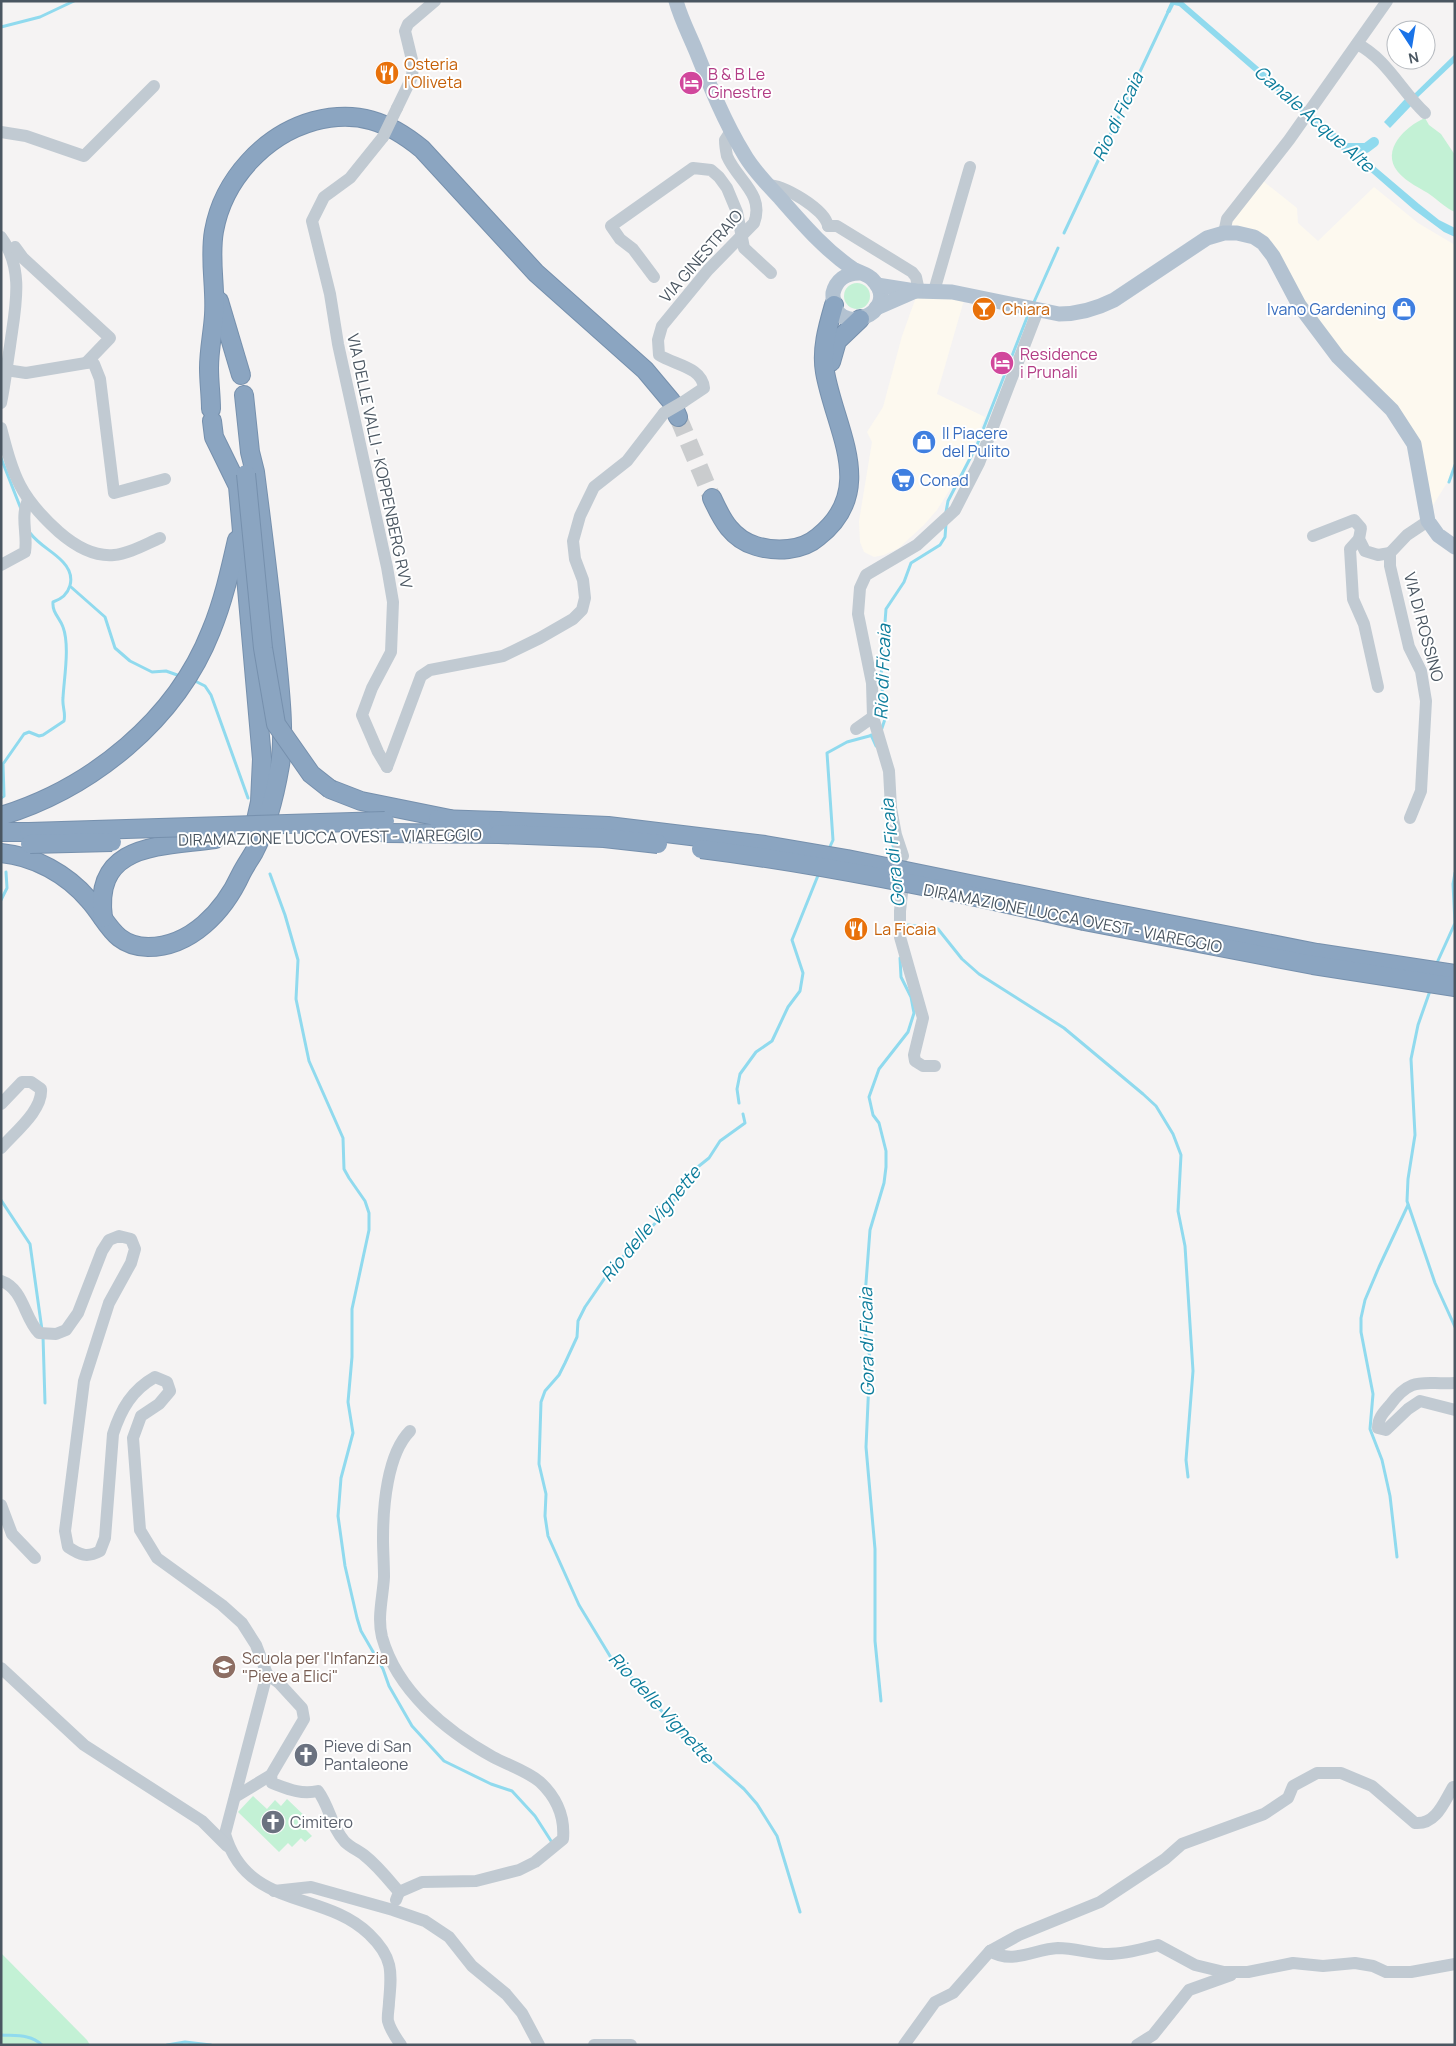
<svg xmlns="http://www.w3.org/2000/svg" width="1456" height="2046" font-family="Manrope,sans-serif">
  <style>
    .commercial { fill: #fdf9ef }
    .green { fill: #c3f1d5 }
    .water { fill: #90daee }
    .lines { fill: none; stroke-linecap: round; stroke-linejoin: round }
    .stream { stroke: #90daee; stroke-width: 3 }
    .canal { stroke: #90daee; stroke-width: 10 }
    .highway-tunnel { stroke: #caccce; stroke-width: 18; stroke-dasharray: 18 9; stroke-linecap: butt }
    .highway-casing { stroke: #7690ad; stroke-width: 20 }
    .minor { stroke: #c1cad2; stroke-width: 12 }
    .major { stroke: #b3c2d1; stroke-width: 15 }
    .highway { stroke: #8ba5c1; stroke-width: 18 }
    .highway-bridge-casing { stroke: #7690ad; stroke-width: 20; stroke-linecap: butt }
    .minor-bridge { stroke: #c1cad2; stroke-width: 12 }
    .highway-bridge { stroke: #8ba5c1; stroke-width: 18 }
    .labels { text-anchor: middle; stroke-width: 4; stroke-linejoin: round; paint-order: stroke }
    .food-label { font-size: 16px; fill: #c56008; stroke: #fff; text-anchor: start }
    .hotel-label { font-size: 16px; fill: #b23c85; stroke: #fff; text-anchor: start }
    .street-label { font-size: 16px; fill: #4a5661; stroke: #fff }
    .shop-label { font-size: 16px; fill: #366cbe; stroke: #fff; text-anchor: start }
    .education-label { font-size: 16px; fill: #785e54; stroke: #fff; text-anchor: start }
    .worship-label { font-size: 16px; fill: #5b616d; stroke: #fff; text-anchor: start }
    .water-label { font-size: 18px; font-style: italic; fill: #0c7c9b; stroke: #fff }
  </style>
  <rect width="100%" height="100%" fill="#f5f3f3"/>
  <g class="commercial">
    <polygon points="1263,181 1297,208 1298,223 1318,241 1374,187 1418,223 1455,245 1455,461 1450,478 1430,510 1417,438 1338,354 1265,239 1231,224"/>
    <polygon points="916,297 964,300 937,394 985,417 963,469 937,510 924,525 899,548 884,555 874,557 864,552 860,542 859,521 872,442 867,432 883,407 902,336"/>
  </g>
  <g class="green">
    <path d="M1425 118 1429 125 1441 134 1455 155V212C1446 208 1440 202 1432 196 1421 188 1407 183 1398 172 1380 150 1406 126 1425 118Z"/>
    <circle cx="857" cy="296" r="13"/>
    <polygon points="253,1796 267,1809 275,1800 281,1806 287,1799 310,1821 304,1828 312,1836 305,1842 301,1838 292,1847 288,1843 279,1852 238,1812"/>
    <polygon points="1,1953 87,2040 90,2045 1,2045"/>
  </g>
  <g class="water">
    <polygon points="1171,1 1182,1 1307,109 1303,114 1179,6 1174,5 1170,13 1166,12"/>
    <polygon points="1455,54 1455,62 1415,100 1412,96"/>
    <polygon points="1405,99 1411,106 1390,128 1384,122"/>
    <polygon points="1313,114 1419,204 1439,220 1455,228 1455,237 1444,232 1413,209 1309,118"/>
  </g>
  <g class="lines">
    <g class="stream">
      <polyline points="1,27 40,17 74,1"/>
      <polyline points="1064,233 1169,10"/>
      <polyline points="1034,302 1058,248"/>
      <polyline points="1,458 21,509"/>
      <polyline points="1449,482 1455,465"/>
      <polyline points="946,512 948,501 977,445 1028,315"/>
      <polyline points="71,587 105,617 115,648 130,661 152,672 166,671 180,676"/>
      <polyline points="193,680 205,686 211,695 248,798"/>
      <polyline points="881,731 885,719 881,676 886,609 904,582 911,563 940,545 945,537 946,524"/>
      <polyline points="871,735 876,746"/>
      <path d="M1 798 4 796 3 764 24 734 29 732 39 736 43 735 64 721C66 712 62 707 63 698 64 678 70 646 63 627 60 618 52 613 53 602 71 596 77 577 63 562 53 551 40 546 30 533"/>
      <polyline points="892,841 897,864"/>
      <polyline points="828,851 833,840 827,753 847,742 873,735"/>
      <polyline points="270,874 285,915 298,960 296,999 309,1061 343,1138 344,1169 349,1178 365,1201 369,1213 369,1230 352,1309 352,1357 348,1402 353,1433 341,1478 338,1516 345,1566 357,1618 361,1631 383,1669 389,1686 412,1726 444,1761 491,1784 512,1791 535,1816 553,1844"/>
      <polyline points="1,900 7,888 6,872"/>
      <polyline points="908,925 938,929 962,959 979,974 1064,1028 1143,1094 1156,1106 1173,1134 1181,1155 1178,1211 1185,1246 1193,1371 1186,1460 1188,1477"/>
      <polyline points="1436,965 1455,923 1453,884 1455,873"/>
      <polyline points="1431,988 1418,1025 1411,1059 1415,1135 1408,1179 1407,1201 1435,1283 1455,1327"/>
      <polyline points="739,1103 737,1089 740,1074 756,1052 772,1041 788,1007 800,991 803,973 792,940 819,873"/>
      <polyline points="743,1114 745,1123 720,1141 709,1158 689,1174 683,1188 666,1212 611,1269 585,1307 578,1321 577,1337 565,1363 559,1375 545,1391 541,1402 539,1464 546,1494 545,1516 548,1536 579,1605 613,1661 639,1684 680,1733 744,1789 757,1804 777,1836 800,1912"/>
      <polyline points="1,1200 30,1244 42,1330"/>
      <polyline points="43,1336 45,1403"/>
      <polyline points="1397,1557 1390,1496 1382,1460 1370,1429 1373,1394 1361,1332 1361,1318 1365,1300 1379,1267 1408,1205"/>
      <polyline points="881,1701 875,1641 875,1549 866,1447 870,1358 864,1326 864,1309 870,1230 884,1183 886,1167 886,1151 879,1123 873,1115 869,1097 879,1069 908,1032 914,1013 911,997 901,977 900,958"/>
      <path d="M1 2035C16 2036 31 2034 42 2045"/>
      <polyline points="167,2045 185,2042 211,2045"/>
    </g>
    <polyline class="canal" points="1346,148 1366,148 1374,142"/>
    <polyline class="highway-tunnel" points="678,417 712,498"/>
    <g class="highway-casing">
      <g id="highway">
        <polyline points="219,301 241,375"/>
        <polyline points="831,362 837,341 860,319"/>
        <path d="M211 409C211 396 209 382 209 368 209 350 213 332 214 315 216 287 209 259 214 231 223 180 264 135 314 121 357 110 388 121 422 149L536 273 645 370 671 401 678 417"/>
        <polyline points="212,421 214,437 238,486 262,759 260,802 256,820"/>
        <path d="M712 498C722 520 732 539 756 546 776 552 802 551 818 537 878 490 835 430 825 372 821 349 828 326 834 305"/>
        <polyline points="330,789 361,801 450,819"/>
        <path d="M1 816C92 788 176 720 211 631 223 602 230 571 237 540"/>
        <polyline points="438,819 498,821"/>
        <polyline points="1,832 29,832"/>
        <polyline points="385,833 499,834"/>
        <path d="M1 853C34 856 67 874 89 900 108 921 113 946 148 947 191 947 224 911 241 874 245 866 250 859 254 852 268 825 275 794 280 765 285 734 280 691 277 659 271 597 263 534 255 472L250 452 244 395"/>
        <polyline points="1087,908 1317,953 1455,974"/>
        <path d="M103 918C93 842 161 847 215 839"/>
        <polyline points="1084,921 1313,965 1455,987"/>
      </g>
    </g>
    <g class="minor">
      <path d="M1357 44C1386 58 1402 92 1425 113"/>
      <polyline points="397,108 412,77 413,64 405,31 408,24 435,1"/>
      <polyline points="1,132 26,136 84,156 154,86"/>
      <polyline points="383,137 350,178 324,197 312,221 330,294 338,344 387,567 393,602 391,652 372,688 362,715 378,752 387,767"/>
      <path d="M767 185C784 185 825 209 828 226"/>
      <polyline points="828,226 837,226 912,272 916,277 919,291"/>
      <polyline points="1224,233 1227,219 1289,140 1387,1"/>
      <path d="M1 237C25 270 15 308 10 346 7 365 5 384 1 403"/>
      <polyline points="15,247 23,258 110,338 86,363"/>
      <polyline points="654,277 633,249 620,239 611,226 693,168 711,170 719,177 727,188 737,212 744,248 771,273"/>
      <polyline points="934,291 970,167"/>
      <polyline points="6,370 26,373 92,362 94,364 100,379 114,493 165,479"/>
      <path d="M683 402 704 388C702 367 675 365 659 355L658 340 662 326 708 270 754 223C765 194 737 180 727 156 726 151 725 145 725 140L731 131"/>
      <path d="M1 428C14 478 20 497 59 532 74 545 93 557 114 555 129 554 146 544 160 538"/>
      <polyline points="1313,536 1354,520 1361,528 1359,539 1365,551 1378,555 1390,553"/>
      <polyline points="1359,539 1350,549 1353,599 1364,624 1378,687"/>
      <path d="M1 565 25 552C28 534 20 518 28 500"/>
      <polyline points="856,729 873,717"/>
      <polyline points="387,767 421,676 430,670 503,656 540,638 573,619 582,610 585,598 583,580 575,559 573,541 580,516 594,487 627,461 664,413"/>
      <polyline points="1410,818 1421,791 1426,701 1421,671 1409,647 1390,566 1390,553 1407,535 1428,521"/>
      <polyline points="903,856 896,835 891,808 889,771 873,717 872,683 858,614 860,588 866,575 917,545 955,510 979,463 1038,310"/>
      <polyline points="902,893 900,911 900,937 923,1018 914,1055 915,1061 923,1066 935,1066"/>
      <path d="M1 1104 22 1082H31L41 1089C43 1110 15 1132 1 1148"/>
      <path d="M1 1281C24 1289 24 1318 39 1333L56 1334 66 1330 78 1313 102 1251 109 1240 119 1236 131 1239 135 1249 131 1263 109 1303 84 1381 65 1531 68 1547C80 1555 87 1558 100 1551L105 1538 113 1434C121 1409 132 1390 155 1377L167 1382 170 1391 159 1404 141 1416 133 1438 140 1530 157 1558 222 1605 242 1623 256 1645 267 1674 225 1834C247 1910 324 1890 369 1934 393 1957 392 1971 389 2002 389 2008 387 2016 388 2021 390 2029 396 2038 401 2045"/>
      <path d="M1455 1383C1423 1385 1412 1375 1390 1405 1383 1413 1378 1418 1378 1428L1386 1430 1408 1409 1420 1401 1455 1410"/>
      <polyline points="1,1505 12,1534 35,1558"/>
      <polyline points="1,1668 84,1745 202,1821 227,1846"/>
      <path d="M271 1775 272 1783C288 1789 301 1795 318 1791 330 1807 331 1827 345 1842 350 1847 359 1851 364 1855 378 1866 388 1879 399 1892L396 1900"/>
      <polyline points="235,1797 271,1775 304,1719 302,1708 279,1683 267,1674"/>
      <polyline points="274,1891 311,1887 393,1910 425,1921 449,1937 472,1966 506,1994 522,2013 539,2045"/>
      <path d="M399 1892 422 1882 476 1881 519 1870 535 1862 563 1839C565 1816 557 1798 540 1782 527 1771 508 1765 493 1757 446 1731 397 1691 382 1637 377 1617 383 1597 384 1577 384 1564 383 1551 383 1539 383 1507 387 1454 410 1431"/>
      <path d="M990 1951 1019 1935 1100 1902 1165 1859 1182 1844 1264 1814 1288 1798 1293 1786 1317 1773H1341L1372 1786 1415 1823C1436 1825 1444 1802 1453 1787"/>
      <polyline points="594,2045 631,2045"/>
      <path d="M904 2045 935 2002 953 1993 990 1951C1013 1965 1034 1949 1058 1948 1075 1948 1092 1954 1108 1954 1125 1954 1142 1949 1158 1945L1195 1965 1224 1972H1248L1293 1963 1323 1966 1355 1963 1373 1966 1386 1972H1411L1455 1964"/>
      <polyline points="1137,2045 1153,2035 1189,1990 1231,1975"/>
    </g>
    <g class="major">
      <path d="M676 1C681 19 689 34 696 51 710 86 724 121 744 154 753 170 767 184 780 198 803 224 824 249 853 269 860 273 868 274 873 280 904 312 831 343 833 293 836 280 846 273 859 273"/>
      <path d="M877 285 915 291 952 292 1059 314C1080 314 1096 309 1114 300L1207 238 1224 233H1237L1254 237 1263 243 1273 256 1299 305 1338 357 1392 410 1414 444 1428 521 1438 535 1455 547"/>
      <polyline points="876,308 915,291"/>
    </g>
    <use href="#highway" class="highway"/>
    <g class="highway-bridge-casing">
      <g id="highway-bridge">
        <polyline points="246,474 263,648 276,724 311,774 330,789"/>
        <polyline points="498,821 608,826 765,845 847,859 1087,908"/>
        <polyline points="29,832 385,821"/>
        <polyline points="499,834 604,838 658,844"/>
        <polyline points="30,844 112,842"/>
        <path d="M701 849C829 865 958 892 1084 921"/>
      </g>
    </g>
    <g class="minor-bridge">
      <polyline points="383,137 397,108"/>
      <polyline points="664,413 683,402"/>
    </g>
    <use href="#highway-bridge" class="highway-bridge"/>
  </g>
  <defs>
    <g id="restaurant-disc" transform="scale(1.25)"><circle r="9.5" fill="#e8710a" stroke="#fff"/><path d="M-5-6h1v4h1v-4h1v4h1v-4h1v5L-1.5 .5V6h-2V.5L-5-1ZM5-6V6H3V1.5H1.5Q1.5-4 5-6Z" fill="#fff"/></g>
    <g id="hotel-disc" transform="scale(1.25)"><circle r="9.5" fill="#d1479c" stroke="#fff"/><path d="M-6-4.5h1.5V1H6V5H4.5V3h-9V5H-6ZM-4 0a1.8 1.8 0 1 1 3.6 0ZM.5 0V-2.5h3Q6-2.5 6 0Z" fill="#fff"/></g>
    <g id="bar-disc" transform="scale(1.25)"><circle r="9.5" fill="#e8710a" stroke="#fff"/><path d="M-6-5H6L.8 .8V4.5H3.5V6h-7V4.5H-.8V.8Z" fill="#fff"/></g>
    <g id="shop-disc" transform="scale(1.25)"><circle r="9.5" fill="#3f7fe0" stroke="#fff"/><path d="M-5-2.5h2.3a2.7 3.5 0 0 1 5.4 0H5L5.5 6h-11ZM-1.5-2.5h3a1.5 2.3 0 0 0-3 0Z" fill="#fff"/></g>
    <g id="supermarket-disc" transform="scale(1.25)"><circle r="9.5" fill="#3f7fe0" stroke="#fff"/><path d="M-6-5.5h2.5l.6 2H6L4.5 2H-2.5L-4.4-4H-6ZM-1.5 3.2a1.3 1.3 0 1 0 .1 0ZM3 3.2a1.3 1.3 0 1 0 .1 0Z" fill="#fff"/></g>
    <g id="school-disc" transform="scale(1.25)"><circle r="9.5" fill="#8d6e63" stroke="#fff"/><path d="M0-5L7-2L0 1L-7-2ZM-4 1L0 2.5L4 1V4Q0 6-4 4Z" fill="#fff"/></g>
    <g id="church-disc" transform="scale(1.25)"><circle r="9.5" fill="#6b7280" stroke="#fff"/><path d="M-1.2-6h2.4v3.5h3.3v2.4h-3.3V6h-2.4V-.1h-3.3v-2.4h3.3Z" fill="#fff"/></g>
  </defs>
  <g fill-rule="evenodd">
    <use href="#restaurant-disc" x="387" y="73"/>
    <use href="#hotel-disc" x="691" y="83"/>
    <use href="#bar-disc" x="984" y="309"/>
    <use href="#shop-disc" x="1404" y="309"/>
    <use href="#hotel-disc" x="1002" y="363"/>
    <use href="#shop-disc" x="924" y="442"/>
    <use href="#supermarket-disc" x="903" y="480"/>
    <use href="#restaurant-disc" x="856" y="929"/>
    <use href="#school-disc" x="224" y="1667"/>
    <use href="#church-disc" x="306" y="1755"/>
    <use href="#church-disc" x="273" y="1822"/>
  </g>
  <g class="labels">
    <g class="food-label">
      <text x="404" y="70">Osteria<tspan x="404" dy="18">l'Oliveta</tspan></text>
      <text x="1002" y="315">Chiara</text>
      <text x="874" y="935">La Ficaia</text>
    </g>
    <g class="hotel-label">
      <text x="708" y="80">B &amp; B Le<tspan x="708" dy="18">Ginestre</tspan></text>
      <text x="1020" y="360">Residence<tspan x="1020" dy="18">i Prunali</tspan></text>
    </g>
    <g class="street-label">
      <text transform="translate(701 256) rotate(-49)" y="6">VIA GINESTRAIO</text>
      <text transform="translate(380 461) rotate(78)" y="6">VIA DELLE VALLI - KOPPENBERG RVV</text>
      <text transform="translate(1424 627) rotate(75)" y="6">VIA DI ROSSINO</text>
      <text transform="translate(330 837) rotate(-1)" y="6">DIRAMAZIONE LUCCA OVEST - VIAREGGIO</text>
      <text transform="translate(1073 918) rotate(11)" y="6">DIRAMAZIONE LUCCA OVEST - VIAREGGIO</text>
    </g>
    <g class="shop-label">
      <text x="1386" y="315" text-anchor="end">Ivano Gardening</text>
      <text x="942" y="439">Il Piacere<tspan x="942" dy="18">del Pulito</tspan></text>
      <text x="920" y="486">Conad</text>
    </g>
    <g class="education-label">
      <text x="242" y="1664">Scuola per l'Infanzia<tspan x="242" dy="18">"Pieve a Elici"</tspan></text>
    </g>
    <g class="worship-label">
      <text x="324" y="1752">Pieve di San<tspan x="324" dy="18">Pantaleone</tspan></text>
      <text x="290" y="1828">Cimitero</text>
    </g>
    <g class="water-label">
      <text transform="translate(1118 117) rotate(-65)" y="6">Rio di Ficaia</text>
      <text transform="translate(1314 119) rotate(41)" y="6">Canale Acque Alte</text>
      <text transform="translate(883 672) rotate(-88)" y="6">Rio di Ficaia</text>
      <text transform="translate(893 853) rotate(-96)" y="6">Gora di Ficaia</text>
      <text transform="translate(651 1224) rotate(-50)" y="6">Rio delle Vignette</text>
      <text transform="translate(867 1342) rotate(-91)" y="6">Gora di Ficaia</text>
      <text transform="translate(661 1708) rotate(47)" y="6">Rio delle Vignette</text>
    </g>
  </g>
  <rect width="1456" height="2046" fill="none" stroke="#4a5661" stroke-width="5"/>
  <g transform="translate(1411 45) rotate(168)"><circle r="24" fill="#ffffff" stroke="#b7bbc0"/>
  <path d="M0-4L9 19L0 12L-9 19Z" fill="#1a73e8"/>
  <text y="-8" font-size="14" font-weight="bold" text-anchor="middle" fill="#4a5661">N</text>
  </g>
</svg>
